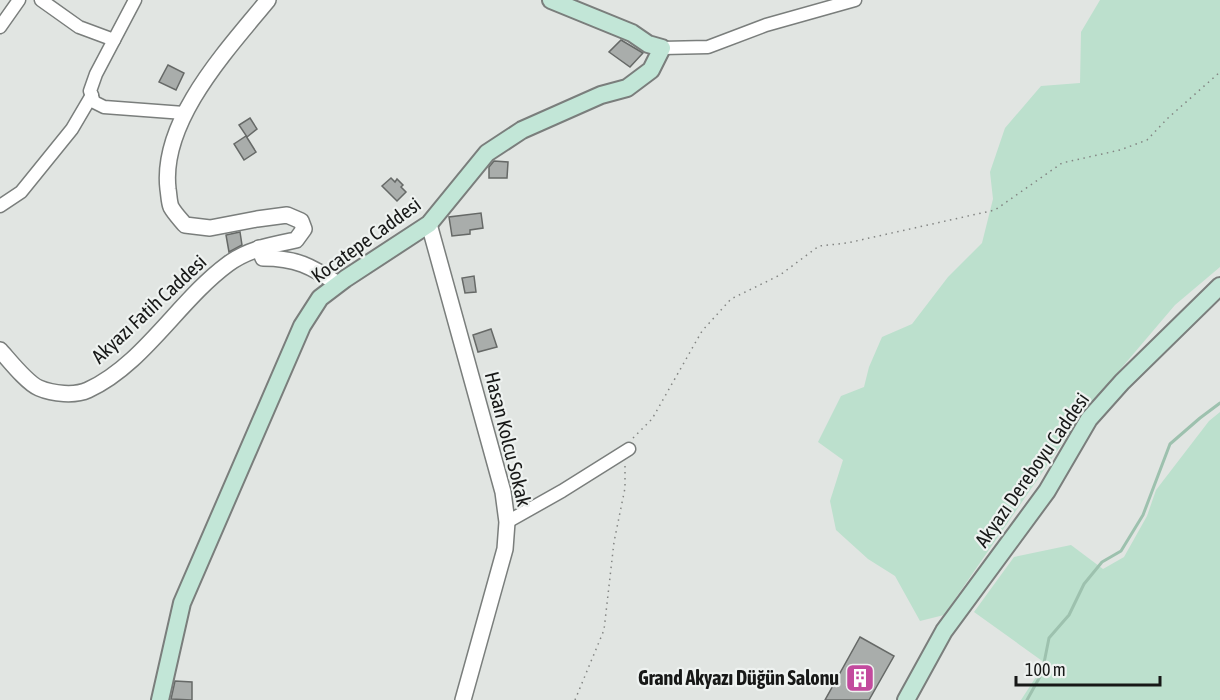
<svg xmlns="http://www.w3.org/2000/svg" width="1220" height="700" font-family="'Asap Condensed',sans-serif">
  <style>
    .green { fill: #bce0cd }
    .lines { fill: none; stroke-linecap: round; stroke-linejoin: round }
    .stream { stroke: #9dc1ae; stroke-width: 3 }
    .building { fill: #a9adab; stroke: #666967; stroke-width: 1.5 }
    .minor-casing { stroke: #7a7e7c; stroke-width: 15 }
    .tertiary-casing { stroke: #7a7e7c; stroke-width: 18 }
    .secondary-casing { stroke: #7a7e7c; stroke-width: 20 }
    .path { stroke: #838583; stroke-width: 1.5; stroke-dasharray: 1.5 4.5; stroke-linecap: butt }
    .minor { stroke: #fff; stroke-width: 12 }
    .tertiary { stroke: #fff; stroke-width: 15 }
    .secondary { stroke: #c2e6d7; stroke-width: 16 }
    .labels { text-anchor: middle; stroke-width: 4.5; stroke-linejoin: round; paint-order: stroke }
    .street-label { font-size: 20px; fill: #171817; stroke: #eef2f0 }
    .poi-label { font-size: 20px; font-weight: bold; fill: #171817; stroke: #eef2f0; text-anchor: end }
  </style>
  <rect width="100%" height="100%" fill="#e1e5e2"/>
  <g class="green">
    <polygon points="1100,0 1220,0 1220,267 1175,305 1084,412 944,615 920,621 895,576 868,559 836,530 830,501 843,460 818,442 841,396 864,387 869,367 882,337 912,324 948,277 982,243 993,199 990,172 1005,128 1041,86 1080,83 1081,32"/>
    <polygon points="1220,412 1220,700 1021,700 1045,663 974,612 1014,557 1071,545 1103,569 1124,557 1147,516 1156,490 1209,421"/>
  </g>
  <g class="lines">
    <polyline class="stream" points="1027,700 1042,673 1049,638 1069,615 1084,584 1102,562 1121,551 1143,515 1170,444 1200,418 1220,403"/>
  </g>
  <g class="building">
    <polygon points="621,40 643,53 630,67 609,52"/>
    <polygon points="168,65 184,73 176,90 159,82"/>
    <polygon points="250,118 257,129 247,137 239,125"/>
    <polygon points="246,136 256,152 244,160 234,144"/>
    <polygon points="494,161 508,162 507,178 489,178 489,167"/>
    <polygon points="391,178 395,182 397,179 403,185 401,187 406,192 397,201 382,186"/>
    <polygon points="481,213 483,228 470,230 470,234 452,236 449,217"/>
    <polygon points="240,232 242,245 229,252 226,235"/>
    <polygon points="474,276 476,292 465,293 462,278"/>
    <polygon points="491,329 497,347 478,352 473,335"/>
    <polygon points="860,637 894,656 869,700 825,700"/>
    <polygon points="175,681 192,682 192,700 171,699"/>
  </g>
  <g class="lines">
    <g class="minor-casing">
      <g id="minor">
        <polyline points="41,0 79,27 114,40"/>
        <polyline points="135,0 96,74 90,91 94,102 104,107 184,113"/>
        <polyline points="0,27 19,0"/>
        <polyline points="662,48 708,47 766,25 855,0"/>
        <polyline points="0,206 21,192 72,129 92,95"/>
        <polyline points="507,522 562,491 629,449"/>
      </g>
    </g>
    <g class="tertiary-casing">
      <g id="tertiary">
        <polyline points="429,224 503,492 507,522 505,549 463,700"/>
        <path d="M259 248 263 258C296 258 311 266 338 284"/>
        <path d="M0 350C9 360 27 383 39 388 53 394 75 396 88 390 143 365 179 300 228 264 248 249 272 245 296 240L304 229 301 221 287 215 257 219 210 228 185 225C181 220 175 214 171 207 169 202 169 195 168 189 160 121 227 50 268 0"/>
      </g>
    </g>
    <g class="secondary-casing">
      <g id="secondary">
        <polyline points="160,700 182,603 302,326 320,298 345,279 429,224 487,153 522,130 601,95 627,88 651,70 662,48 648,44 632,33 551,0"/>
        <polyline points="906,700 944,631 1047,491 1089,419 1122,382 1220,286"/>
      </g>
    </g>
    <g class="path">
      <polyline points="633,438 652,419 702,331 731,299 780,275 819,246 847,243 995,210 1062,163 1120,150 1147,140 1168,118 1220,72"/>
      <polyline points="575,700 604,630 614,542 625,488 625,465"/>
    </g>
    <use href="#minor" class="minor"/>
    <use href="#tertiary" class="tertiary"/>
    <use href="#secondary" class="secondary"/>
  </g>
  <defs>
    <g id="building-square" transform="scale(1.5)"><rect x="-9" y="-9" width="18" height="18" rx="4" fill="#c34a9e" stroke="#eef2f0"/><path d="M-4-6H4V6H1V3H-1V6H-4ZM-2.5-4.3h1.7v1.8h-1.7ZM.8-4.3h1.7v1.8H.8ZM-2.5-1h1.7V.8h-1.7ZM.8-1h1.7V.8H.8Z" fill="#fff"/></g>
  </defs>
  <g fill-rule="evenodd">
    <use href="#building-square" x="860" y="678"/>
  </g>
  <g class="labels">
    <g class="street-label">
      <text transform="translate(366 240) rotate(-36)" y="7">Kocatepe Caddesi</text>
      <text transform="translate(149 309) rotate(-43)" y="7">Akyazı Fatih Caddesi</text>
      <text transform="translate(508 439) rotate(76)" y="7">Hasan Kolcu Sokak</text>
      <text transform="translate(1032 470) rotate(-55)" y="7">Akyazı Dereboyu Caddesi</text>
    </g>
    <g class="poi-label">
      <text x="839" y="685">Grand Akyazı Düğün Salonu</text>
    </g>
  </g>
  <path d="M1016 676v9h144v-9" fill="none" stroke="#171817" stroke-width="3"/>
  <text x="1025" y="676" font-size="18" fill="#171817" stroke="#eef2f0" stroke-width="4.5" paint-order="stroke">100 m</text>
</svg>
